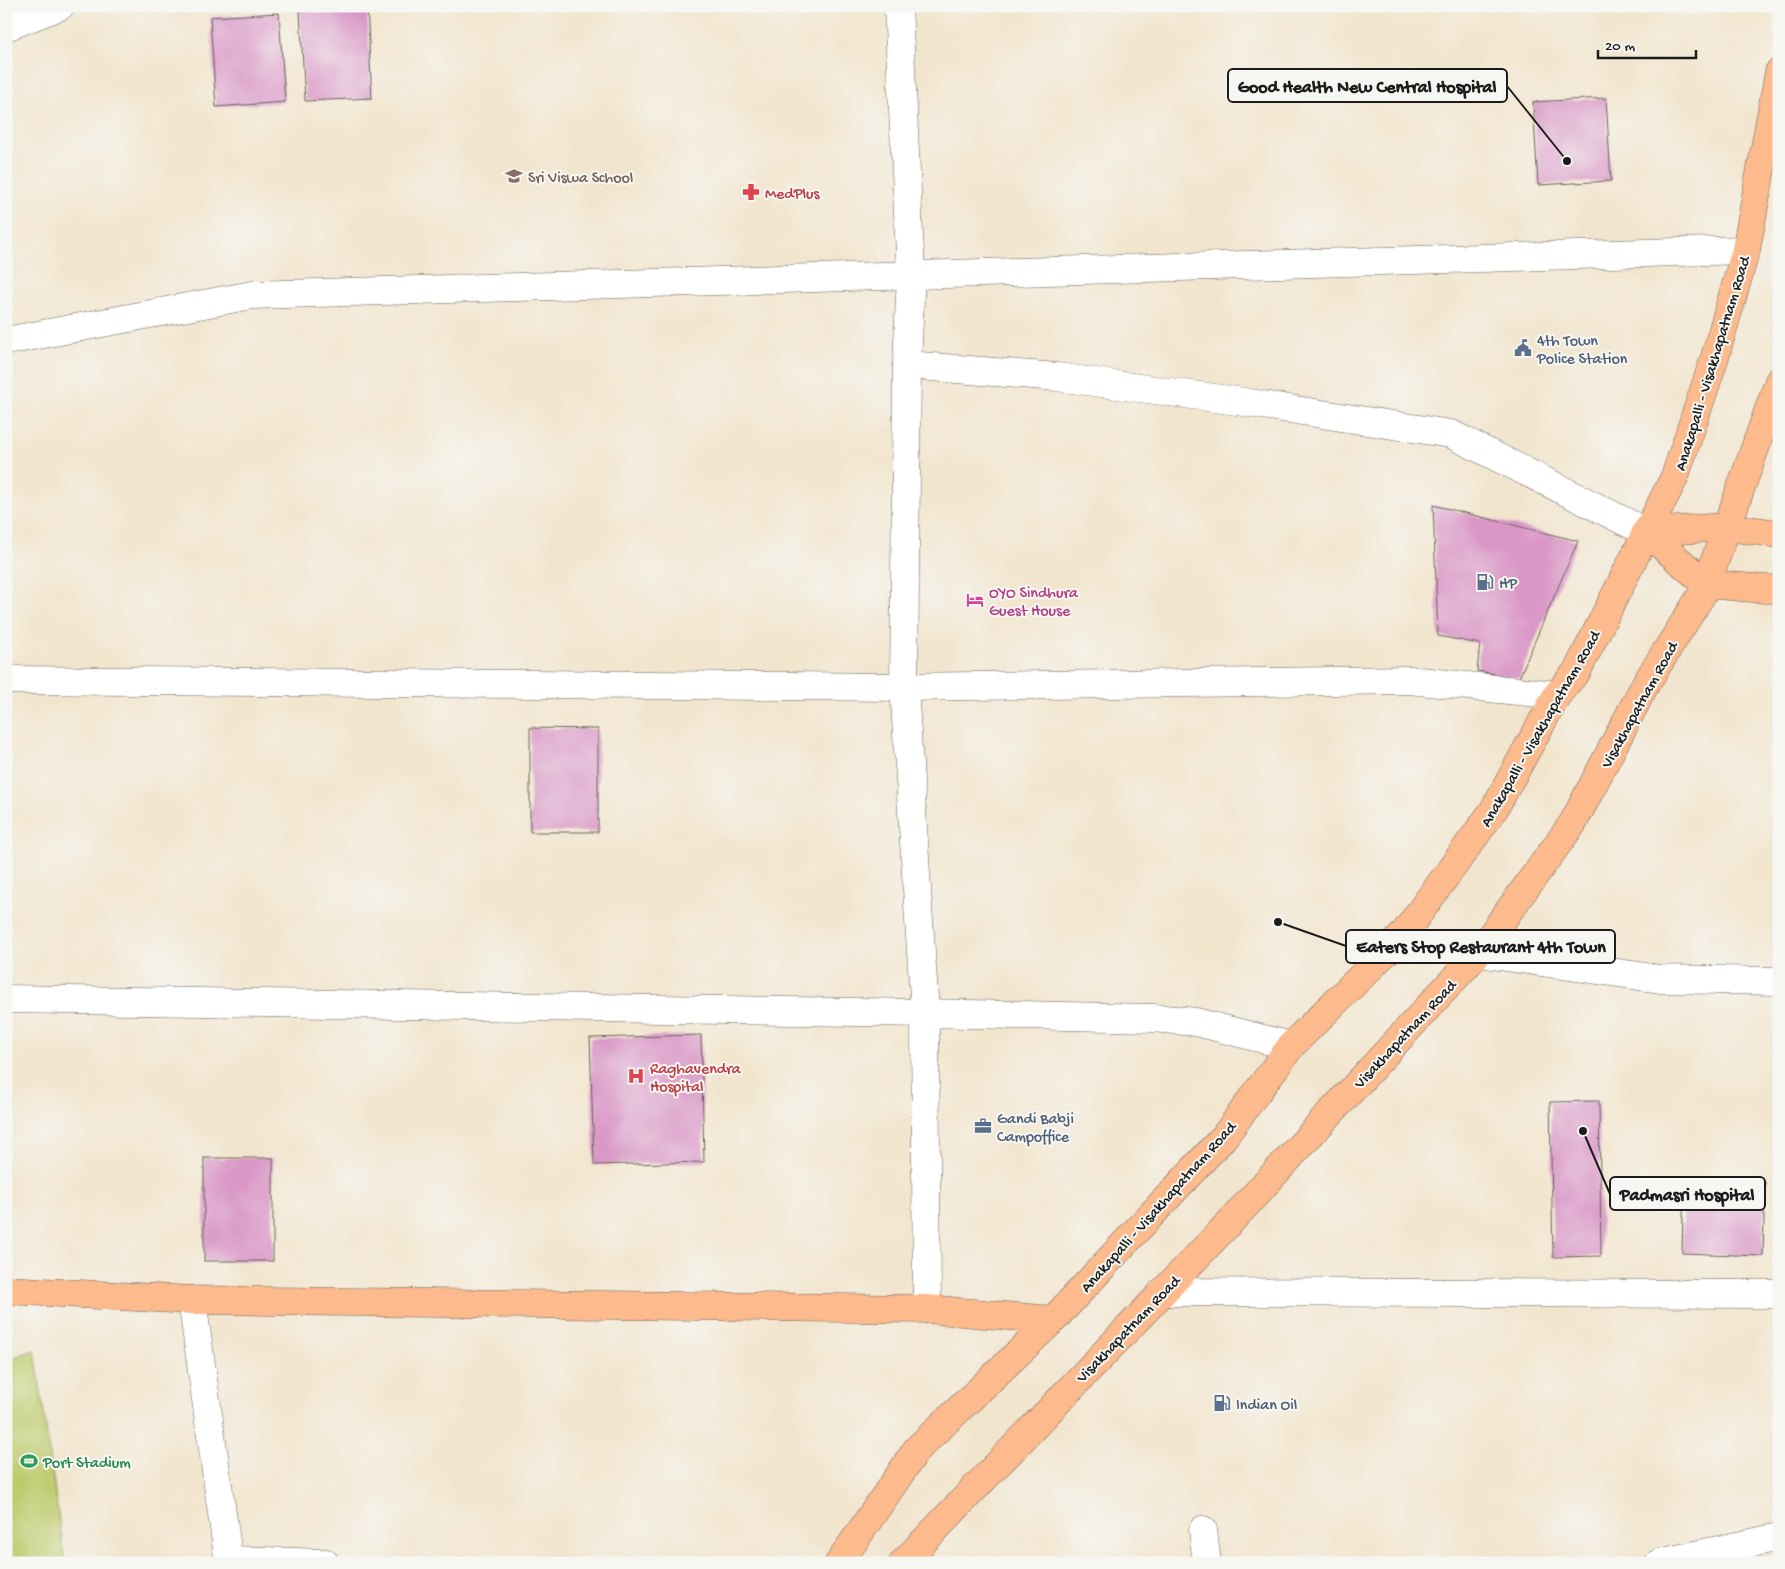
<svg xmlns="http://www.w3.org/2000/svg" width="1785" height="1569" font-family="'Gochi Hand',sans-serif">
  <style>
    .green { fill: #becb6d; stroke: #6d7444 }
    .building { fill: #d996c6 }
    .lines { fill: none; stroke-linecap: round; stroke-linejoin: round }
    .minor-casing { stroke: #67625a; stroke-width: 29 }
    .major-casing { stroke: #67625a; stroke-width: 29 }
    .minor { stroke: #fff; stroke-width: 28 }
    .major { stroke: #fcba8d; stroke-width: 28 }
    .labels { text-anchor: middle; stroke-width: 4; stroke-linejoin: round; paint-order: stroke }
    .education-label { font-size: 16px; fill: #785e54; stroke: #f6f6f2; text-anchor: start }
    .health-label { font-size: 16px; fill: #be3a42; stroke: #f6f6f2; text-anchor: start }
    .service-label { font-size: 16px; fill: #4e5e75; stroke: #f6f6f2; text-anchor: start }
    .street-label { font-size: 16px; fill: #1c1c1c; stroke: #f6f6f2 }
    .hotel-label { font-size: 16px; fill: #b23c85; stroke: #f6f6f2; text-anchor: start }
    .leisure-label { font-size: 16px; fill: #27864d; stroke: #f6f6f2; text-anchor: start }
    .leader { fill: none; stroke: #1c1c1c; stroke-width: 2 }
    .callout-dot { fill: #1c1c1c; stroke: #f6f6f2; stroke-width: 2 }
    .callout { fill: #f6f6f2; stroke: #1c1c1c; stroke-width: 2 }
    .callout-label { font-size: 18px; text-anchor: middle; font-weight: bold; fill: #1c1c1c }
  </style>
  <rect width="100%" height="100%" fill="#f6f6f2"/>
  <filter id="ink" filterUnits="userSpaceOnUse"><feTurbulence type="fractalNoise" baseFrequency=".02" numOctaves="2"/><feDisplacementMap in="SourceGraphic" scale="10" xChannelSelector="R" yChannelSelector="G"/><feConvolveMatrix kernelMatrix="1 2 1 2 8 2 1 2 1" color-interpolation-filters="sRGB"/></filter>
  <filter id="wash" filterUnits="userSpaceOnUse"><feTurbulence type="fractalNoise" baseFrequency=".0096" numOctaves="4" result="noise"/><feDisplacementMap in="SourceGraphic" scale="20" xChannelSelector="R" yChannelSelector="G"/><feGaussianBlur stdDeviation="1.12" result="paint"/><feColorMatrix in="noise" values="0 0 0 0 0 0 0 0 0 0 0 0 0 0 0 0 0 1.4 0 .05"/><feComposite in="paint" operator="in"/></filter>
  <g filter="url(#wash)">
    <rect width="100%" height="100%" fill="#f2e5ce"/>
    <polygon class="green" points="35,1350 65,1563 6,1563 6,1360"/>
    <g id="blocks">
      <g class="building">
        <polygon points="367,7 372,98 305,101 300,11"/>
        <polygon points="279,13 285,102 216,107 210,17"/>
        <polygon points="1606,98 1611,181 1538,185 1533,102"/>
        <polygon points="1433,505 1578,541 1519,678 1477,671 1480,644 1438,636"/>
        <polygon points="530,728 598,729 598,832 530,832"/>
        <polygon points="701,1035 704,1162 594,1165 590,1038"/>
        <polygon points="1599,1101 1601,1256 1553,1257 1550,1102"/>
        <rect x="204" y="1158" width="69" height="103"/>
        <polygon points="1684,1180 1765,1182 1763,1256 1682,1253"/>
      </g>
    </g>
  </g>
  <g filter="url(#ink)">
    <use href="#blocks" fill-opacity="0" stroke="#67625a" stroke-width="1"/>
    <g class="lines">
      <g class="minor-casing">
        <g id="minor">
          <polyline points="898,6 911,275 907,365 904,687 925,1013 927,1309"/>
          <polyline points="6,27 60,6"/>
          <polyline points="6,341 252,295 1746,250"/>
          <polyline points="907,365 1057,377 1237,401 1451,434 1646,532"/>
          <polyline points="6,680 904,687 1409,680 1557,695"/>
          <polyline points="1478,953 1660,979 1779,981"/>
          <polyline points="6,999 925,1013 1153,1018 1196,1022 1291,1046"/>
          <polyline points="1162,1292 1779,1294"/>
          <polyline points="192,1300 229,1563"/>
          <polyline points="1203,1530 1207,1563"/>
          <polyline points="229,1560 325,1563"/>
          <polyline points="1659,1563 1779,1537"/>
        </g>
      </g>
      <g class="major-casing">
        <g id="major">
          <polyline points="1646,532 1706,584 1765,589 1779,589"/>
          <polyline points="1646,532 1727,527 1779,534"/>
          <polyline points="6,1290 192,1300 927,1309 1053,1320"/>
          <polyline points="839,1563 917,1449 1053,1320 1223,1138 1291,1046 1403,935 1493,811 1557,695 1577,671 1675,476 1714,360 1746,250 1779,72"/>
          <polyline points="903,1563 1231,1221 1478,953 1573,823 1645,685 1704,591 1779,381"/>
        </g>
      </g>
      <use href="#minor" class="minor"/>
      <use href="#major" class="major"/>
    </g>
  </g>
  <defs>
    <g id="school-bare" transform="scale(1.35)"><path d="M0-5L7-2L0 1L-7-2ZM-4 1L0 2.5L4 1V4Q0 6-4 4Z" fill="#8d6e63" stroke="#f6f6f2" stroke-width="2.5" paint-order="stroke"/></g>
    <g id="pharmacy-bare" transform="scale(1.35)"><path d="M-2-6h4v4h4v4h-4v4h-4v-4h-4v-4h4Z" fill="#e0444e" stroke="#f6f6f2" stroke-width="2.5" paint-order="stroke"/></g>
    <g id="civic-bare" transform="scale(1.35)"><path d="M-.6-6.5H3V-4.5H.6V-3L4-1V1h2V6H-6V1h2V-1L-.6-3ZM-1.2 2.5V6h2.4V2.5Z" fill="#5c6f8a" stroke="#f6f6f2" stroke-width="2.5" paint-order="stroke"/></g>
    <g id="fuel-bare" transform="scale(1.35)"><path d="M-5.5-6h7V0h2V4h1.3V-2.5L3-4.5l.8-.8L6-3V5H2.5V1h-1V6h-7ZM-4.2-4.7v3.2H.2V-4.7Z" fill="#5c6f8a" stroke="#f6f6f2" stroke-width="2.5" paint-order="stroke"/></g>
    <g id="hotel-bare" transform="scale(1.35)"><path d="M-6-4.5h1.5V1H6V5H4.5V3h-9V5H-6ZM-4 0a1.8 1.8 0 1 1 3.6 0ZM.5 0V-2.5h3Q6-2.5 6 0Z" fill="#d1479c" stroke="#f6f6f2" stroke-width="2.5" paint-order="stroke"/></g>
    <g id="hospital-bare" transform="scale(1.35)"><path d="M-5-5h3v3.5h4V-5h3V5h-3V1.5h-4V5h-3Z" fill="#e0444e" stroke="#f6f6f2" stroke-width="2.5" paint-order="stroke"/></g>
    <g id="office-bare" transform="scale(1.35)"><path d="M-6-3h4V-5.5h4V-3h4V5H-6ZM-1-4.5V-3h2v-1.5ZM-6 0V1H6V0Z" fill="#5c6f8a" stroke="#f6f6f2" stroke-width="2.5" paint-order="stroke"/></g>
    <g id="stadium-bare" transform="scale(1.35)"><path d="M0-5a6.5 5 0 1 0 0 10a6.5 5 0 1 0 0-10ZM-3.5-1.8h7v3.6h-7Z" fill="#2e9e5b" stroke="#f6f6f2" stroke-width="2.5" paint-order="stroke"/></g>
  </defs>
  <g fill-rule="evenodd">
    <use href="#school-bare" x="514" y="176"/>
    <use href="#pharmacy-bare" x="751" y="192"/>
    <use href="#civic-bare" x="1523" y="348"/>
    <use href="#fuel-bare" x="1485" y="582"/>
    <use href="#hotel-bare" x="975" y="600"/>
    <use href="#hospital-bare" x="636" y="1076"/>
    <use href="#office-bare" x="983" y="1126"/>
    <use href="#fuel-bare" x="1222" y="1403"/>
    <use href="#stadium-bare" x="29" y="1461"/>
  </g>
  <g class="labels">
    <g class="education-label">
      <text x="528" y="182">Sri Viswa School</text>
    </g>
    <g class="health-label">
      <text x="765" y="198">MedPlus</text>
      <text x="650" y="1073">Raghavendra<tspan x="650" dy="18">Hospital</tspan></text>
    </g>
    <g class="service-label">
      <text x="1537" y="345">4th Town<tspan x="1537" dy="18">Police Station</tspan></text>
      <text x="1499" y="588">HP</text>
      <text x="997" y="1123">Gandi Babji<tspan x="997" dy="18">Campoffice</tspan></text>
      <text x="1236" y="1409">Indian Oil</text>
    </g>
    <g class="street-label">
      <text transform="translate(1711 363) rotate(-73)" y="6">Anakapalli - Visakhapatnam Road</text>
      <text transform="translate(1638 704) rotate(-61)" y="6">Visakhapatnam Road</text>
      <text transform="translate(1539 728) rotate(-60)" y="6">Anakapalli - Visakhapatnam Road</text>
      <text transform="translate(1404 1033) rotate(-47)" y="6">Visakhapatnam Road</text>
      <text transform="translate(1157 1206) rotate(-48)" y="6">Anakapalli - Visakhapatnam Road</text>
      <text transform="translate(1127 1328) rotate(-46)" y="6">Visakhapatnam Road</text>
    </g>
    <g class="hotel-label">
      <text x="989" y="597">OYO Sindhura<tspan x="989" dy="18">Guest House</tspan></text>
    </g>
    <g class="leisure-label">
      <text x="43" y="1467">Port Stadium</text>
    </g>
  </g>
  <path class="leader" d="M1567 161L1507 86M1278 922L1346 946M1583 1131L1610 1194"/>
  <g class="callout-dot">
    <circle cx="1567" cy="161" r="5"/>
    <circle cx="1278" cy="922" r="5"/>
    <circle cx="1583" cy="1131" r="5"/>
  </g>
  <g class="callout">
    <rect x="1228" y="69" width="279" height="33" rx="5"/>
    <rect x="1346" y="930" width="269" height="33" rx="5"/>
    <rect x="1610" y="1177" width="155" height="33" rx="5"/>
  </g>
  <g class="callout-label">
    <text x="1367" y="92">Good Health New Central Hospital</text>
    <text x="1481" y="952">Eaters Stop Restaurant 4th Town</text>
    <text x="1687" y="1200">Padmasri Hospital</text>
  </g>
  <rect width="1785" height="1569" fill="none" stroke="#f6f6f2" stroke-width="25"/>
  <path d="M1598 50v8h98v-8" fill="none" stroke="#1c1c1c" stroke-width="2.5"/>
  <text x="1605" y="50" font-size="15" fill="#1c1c1c" stroke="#f6f6f2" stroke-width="4" paint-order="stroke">20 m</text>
</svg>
